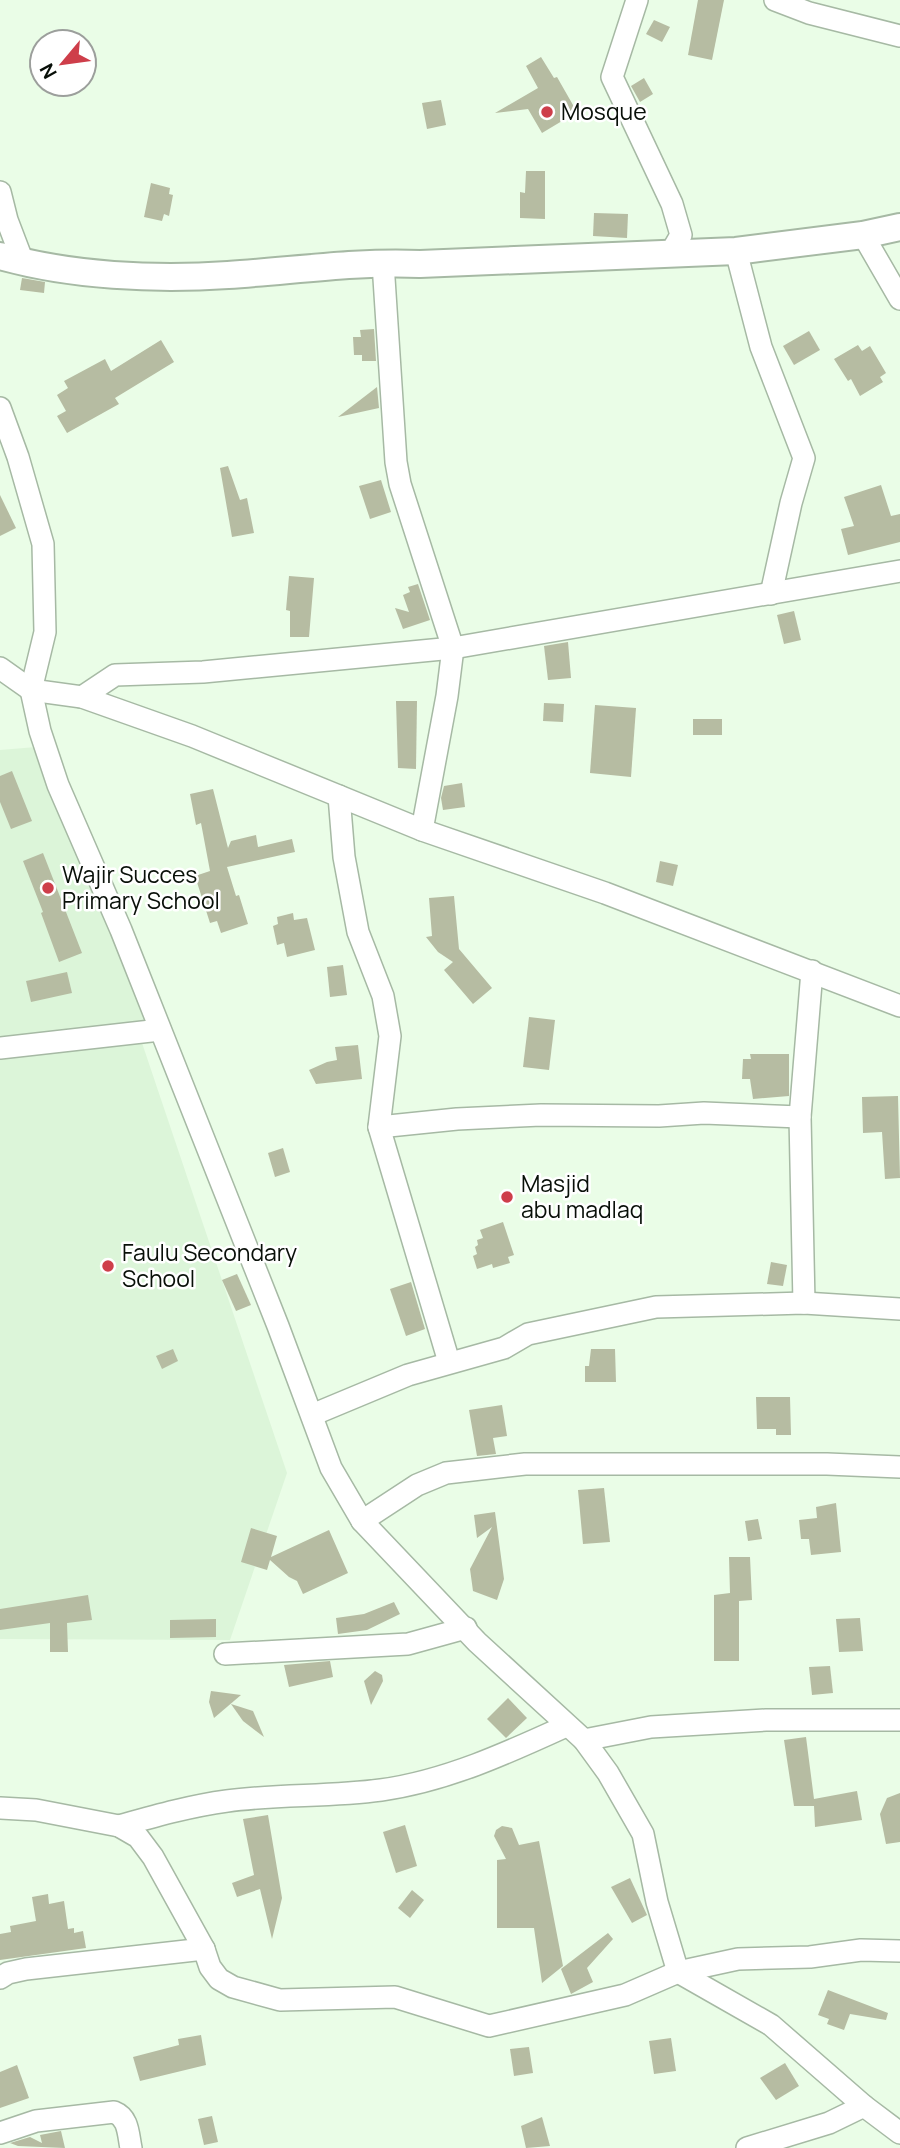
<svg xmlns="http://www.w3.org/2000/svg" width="900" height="2148" font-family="Manrope,sans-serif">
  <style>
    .built { fill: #dcf5d9 }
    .building { fill: #b6bca2 }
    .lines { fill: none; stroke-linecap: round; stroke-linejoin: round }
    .minor-casing { stroke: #a6b9a4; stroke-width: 24 }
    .tertiary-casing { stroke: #a6b9a4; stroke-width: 30 }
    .minor { stroke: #fff; stroke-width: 21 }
    .tertiary { stroke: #fff; stroke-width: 26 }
    .poi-dot { fill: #ce3e4a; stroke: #fff; stroke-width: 2.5 }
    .labels { text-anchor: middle; stroke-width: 5; stroke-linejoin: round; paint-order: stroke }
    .poi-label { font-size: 23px; fill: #080f08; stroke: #fff; text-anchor: start }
  </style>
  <rect width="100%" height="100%" fill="#eafde7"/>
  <g class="built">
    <polygon points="36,747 154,1027 0,1044 0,750"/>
    <polygon points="141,1040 287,1473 230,1640 0,1639 0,1058"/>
  </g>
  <g class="building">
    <polygon points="698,0 724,0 712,60 688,55"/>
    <polygon points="654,20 670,27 662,42 646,34"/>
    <polygon points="541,57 554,78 557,77 577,112 542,133 528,109 495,113 538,88 526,66"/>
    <polygon points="644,78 653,94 640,102 631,86"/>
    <polygon points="441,100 446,125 427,129 422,103"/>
    <polygon points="526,171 545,171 545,219 520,218 520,192 525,193"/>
    <polygon points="151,183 170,188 169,194 173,195 169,216 164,214 162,221 144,217"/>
    <polygon points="594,213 628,214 627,238 593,236"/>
    <polygon points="22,278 45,282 44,293 20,290"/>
    <polygon points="374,329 376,361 362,361 362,355 354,355 353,337 361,337 360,330"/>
    <polygon points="809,331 820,350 794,365 783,346"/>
    <polygon points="161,340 174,362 115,398 119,404 67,433 57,416 66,411 57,395 68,388 64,381 105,359 111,371"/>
    <polygon points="858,345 862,351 870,346 886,373 880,377 883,382 860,396 851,379 848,381 834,359"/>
    <polygon points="377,387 379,408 338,417"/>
    <polygon points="228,466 240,500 247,498 254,533 232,537 220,468"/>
    <polygon points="381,480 391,512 370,519 359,486"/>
    <polygon points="881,485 891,516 900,514 900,542 848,555 841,529 854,526 844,497"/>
    <polygon points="0,495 16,528 0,536"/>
    <polygon points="289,576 314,578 309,637 290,637 290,611 286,610"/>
    <polygon points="418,584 430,620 403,629 395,608 409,612 403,595 410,592 408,587"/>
    <polygon points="794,611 801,640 784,644 777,615"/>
    <polygon points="568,642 571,678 548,680 544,646"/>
    <polygon points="396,701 417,701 416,769 398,768"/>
    <polygon points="544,703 564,704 563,722 543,721"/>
    <polygon points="595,705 636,708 631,777 590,773"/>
    <rect x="693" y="719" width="29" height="16"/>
    <polygon points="12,771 32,821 11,829 0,802 0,776"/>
    <polygon points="462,783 465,807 443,810 441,798 444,786"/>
    <polygon points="213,789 228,848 231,841 256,835 258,847 292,839 295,852 227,867 236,896 239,895 248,924 221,933 217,921 210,923 195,876 210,871 201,823 196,825 190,794"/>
    <polygon points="43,853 82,953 59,962 41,913 43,912 23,861"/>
    <polygon points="660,861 678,865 673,886 656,882"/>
    <polygon points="454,896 459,949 492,988 473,1004 444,970 453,962 438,952 426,937 432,936 429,898"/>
    <polygon points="293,913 294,920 307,918 315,950 287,957 284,943 277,945 273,926 278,924 277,917"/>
    <polygon points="343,965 347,995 330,997 327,967"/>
    <polygon points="67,972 72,993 31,1002 26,981"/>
    <polygon points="529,1017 555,1020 549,1070 523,1067"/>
    <polygon points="358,1045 362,1079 316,1084 309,1070 327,1062 337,1060 335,1047"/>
    <polygon points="750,1054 789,1054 789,1096 753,1099 750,1079 742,1079 743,1059 751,1059"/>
    <polygon points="898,1096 900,1178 885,1179 882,1132 863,1133 862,1097"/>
    <polygon points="283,1148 290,1172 275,1177 268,1153"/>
    <polygon points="503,1222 514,1255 508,1257 510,1263 493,1268 492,1264 477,1269 473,1256 477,1254 475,1247 478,1245 477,1240 483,1238 480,1230"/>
    <polygon points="771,1262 787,1265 783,1286 767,1284"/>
    <polygon points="237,1274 251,1305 236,1311 222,1280"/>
    <polygon points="411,1282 425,1329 406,1336 390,1289"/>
    <polygon points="173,1349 178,1361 162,1369 156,1356"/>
    <polygon points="591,1349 615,1349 616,1382 585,1382 585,1366 589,1366"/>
    <polygon points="756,1397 790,1397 791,1435 776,1435 776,1429 757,1429"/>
    <polygon points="502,1405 507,1436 493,1438 496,1454 477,1456 469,1410"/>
    <polygon points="604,1488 610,1542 583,1544 578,1490"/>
    <polygon points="836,1503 841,1552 811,1555 809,1539 801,1539 799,1520 817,1518 816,1507"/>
    <polygon points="495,1512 504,1579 497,1600 473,1591 470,1569 492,1527 477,1538 474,1515"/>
    <polygon points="758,1519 762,1539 748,1541 745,1521"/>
    <polygon points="251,1528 277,1536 271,1557 329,1530 348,1573 303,1594 297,1581 289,1577 270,1560 267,1570 241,1562"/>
    <polygon points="729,1557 750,1557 752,1600 739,1601 739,1661 714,1661 714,1595 730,1593"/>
    <polygon points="88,1595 92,1620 67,1623 68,1652 50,1652 50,1623 0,1630 0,1609"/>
    <polygon points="394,1602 400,1614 367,1630 338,1634 336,1618 364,1614"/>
    <polygon points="860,1618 863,1651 839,1652 836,1619"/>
    <polygon points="216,1619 216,1637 170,1638 170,1620"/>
    <polygon points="330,1661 333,1677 289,1687 284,1665"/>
    <polygon points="830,1666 833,1693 812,1695 809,1667"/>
    <polygon points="375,1671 382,1675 383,1681 371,1705 364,1681"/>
    <polygon points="211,1691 241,1695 214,1718 209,1702"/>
    <polygon points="508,1698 527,1718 506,1738 487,1719"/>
    <polygon points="231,1704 253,1711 264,1737 243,1721"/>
    <polygon points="806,1737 814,1799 857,1791 862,1820 815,1827 814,1806 794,1806 784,1740"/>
    <polygon points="900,1793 900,1842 886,1844 880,1814 887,1798"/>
    <polygon points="268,1815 282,1898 272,1939 260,1889 237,1897 232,1883 254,1875 243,1819"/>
    <polygon points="405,1825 417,1866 396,1873 383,1832"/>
    <polygon points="502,1826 512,1828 519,1845 539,1841 563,1966 542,1983 534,1928 497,1928 497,1860 506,1859 494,1836 496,1830"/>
    <polygon points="630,1878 647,1915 632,1923 611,1887"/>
    <polygon points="412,1890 424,1900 410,1918 398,1908"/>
    <polygon points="48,1894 49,1904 64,1901 68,1929 74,1928 74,1933 83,1931 86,1948 0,1960 0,1934 11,1932 10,1926 36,1921 32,1897"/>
    <polygon points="608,1933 613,1939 587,1968 593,1982 571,1994 561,1969"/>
    <polygon points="828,1990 888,2013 886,2020 850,2014 844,2030 827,2024 829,2019 818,2015"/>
    <polygon points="201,2035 206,2065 140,2081 133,2057 179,2045 178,2039"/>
    <polygon points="671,2038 676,2071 654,2074 649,2041"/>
    <polygon points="529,2047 533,2073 514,2076 510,2049"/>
    <polygon points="785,2063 799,2086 776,2100 760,2078"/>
    <polygon points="17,2065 29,2098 0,2108 0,2072"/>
    <polygon points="212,2116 218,2142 204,2145 198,2119"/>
    <polygon points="542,2117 550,2146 526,2148 521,2126"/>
    <polygon points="61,2131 65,2148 18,2146 10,2143 30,2137 42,2143 40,2135"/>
  </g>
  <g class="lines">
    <g class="minor-casing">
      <g id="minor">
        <polyline points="637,0 612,77 672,204 681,235 670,254"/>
        <polyline points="775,0 809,13 900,36"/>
        <polyline points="0,192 7,220 23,262"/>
        <polyline points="863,235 900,299"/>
        <polyline points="736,251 761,347 804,458 791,503 771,594"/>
        <polyline points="383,263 396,462 400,484 453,648 447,696 422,830"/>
        <polyline points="0,408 18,457 43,544 45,632 31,690 40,731 58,785 121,930 278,1326 331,1468 362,1521 477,1642 584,1740 608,1773 643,1834 657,1902 678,1972 771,2025 864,2106 900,2133"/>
        <polyline points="0,668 31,690 82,697 192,736 422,830 605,893 900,1006"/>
        <polyline points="82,697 115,675 203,672 453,648 900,571"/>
        <polyline points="339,796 344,857 358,932 383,996 390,1036 379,1127 449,1362"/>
        <polyline points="0,1048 160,1030"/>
        <polyline points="800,1117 804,1303"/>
        <polyline points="379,1127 457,1119 541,1115 659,1116 704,1113 800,1117 812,971"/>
        <polyline points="312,1415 408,1375 504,1348 528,1334 656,1307 804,1303 900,1309"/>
        <polyline points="362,1521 417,1485 446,1473 525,1464 827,1464 900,1467"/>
        <polyline points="225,1654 408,1644 466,1628"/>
        <polyline points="584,1740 651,1727 766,1720 900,1720"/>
        <polyline points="0,1808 36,1810 119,1826 138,1837 153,1857 204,1949 210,1967 219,1979 233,1987 280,2000 395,1997 489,2026 625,1995 678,1972 738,1959 810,1957 861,1950 900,1951"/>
        <path d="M119 1826C155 1816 190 1806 227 1801 278 1794 330 1797 381 1790 446 1781 507 1753 566 1726"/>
        <polyline points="0,1978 8,1973 26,1969 204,1949"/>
        <path d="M0 2133 36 2121 114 2112C129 2118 128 2134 131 2148"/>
        <polyline points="747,2148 829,2123 864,2106"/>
      </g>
    </g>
    <g class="tertiary-casing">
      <path id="tertiary" d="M0 256C71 276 155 280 228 275 292 271 356 261 420 264L736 251 863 235 900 227"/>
    </g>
    <use href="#minor" class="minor"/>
    <use href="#tertiary" class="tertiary"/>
  </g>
  <g class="poi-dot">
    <circle cx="547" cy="112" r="7"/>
    <circle cx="48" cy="888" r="7"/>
    <circle cx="507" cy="1197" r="7"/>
    <circle cx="108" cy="1266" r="7"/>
  </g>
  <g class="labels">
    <g class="poi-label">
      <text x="561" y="120">Mosque</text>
      <text x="62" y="883">Wajir Succes<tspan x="62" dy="26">Primary School</tspan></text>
      <text x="521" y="1192">Masjid<tspan x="521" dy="26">abu madlaq</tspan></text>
      <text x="122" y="1261">Faulu Secondary<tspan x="122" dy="26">School</tspan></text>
    </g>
  </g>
  <g transform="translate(63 63) rotate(241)"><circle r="33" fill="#ffffff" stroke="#9c9f9c" stroke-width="2"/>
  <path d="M0-5L12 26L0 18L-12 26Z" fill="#ce3e4a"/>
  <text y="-10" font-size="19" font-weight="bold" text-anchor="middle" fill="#080f08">N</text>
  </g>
</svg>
